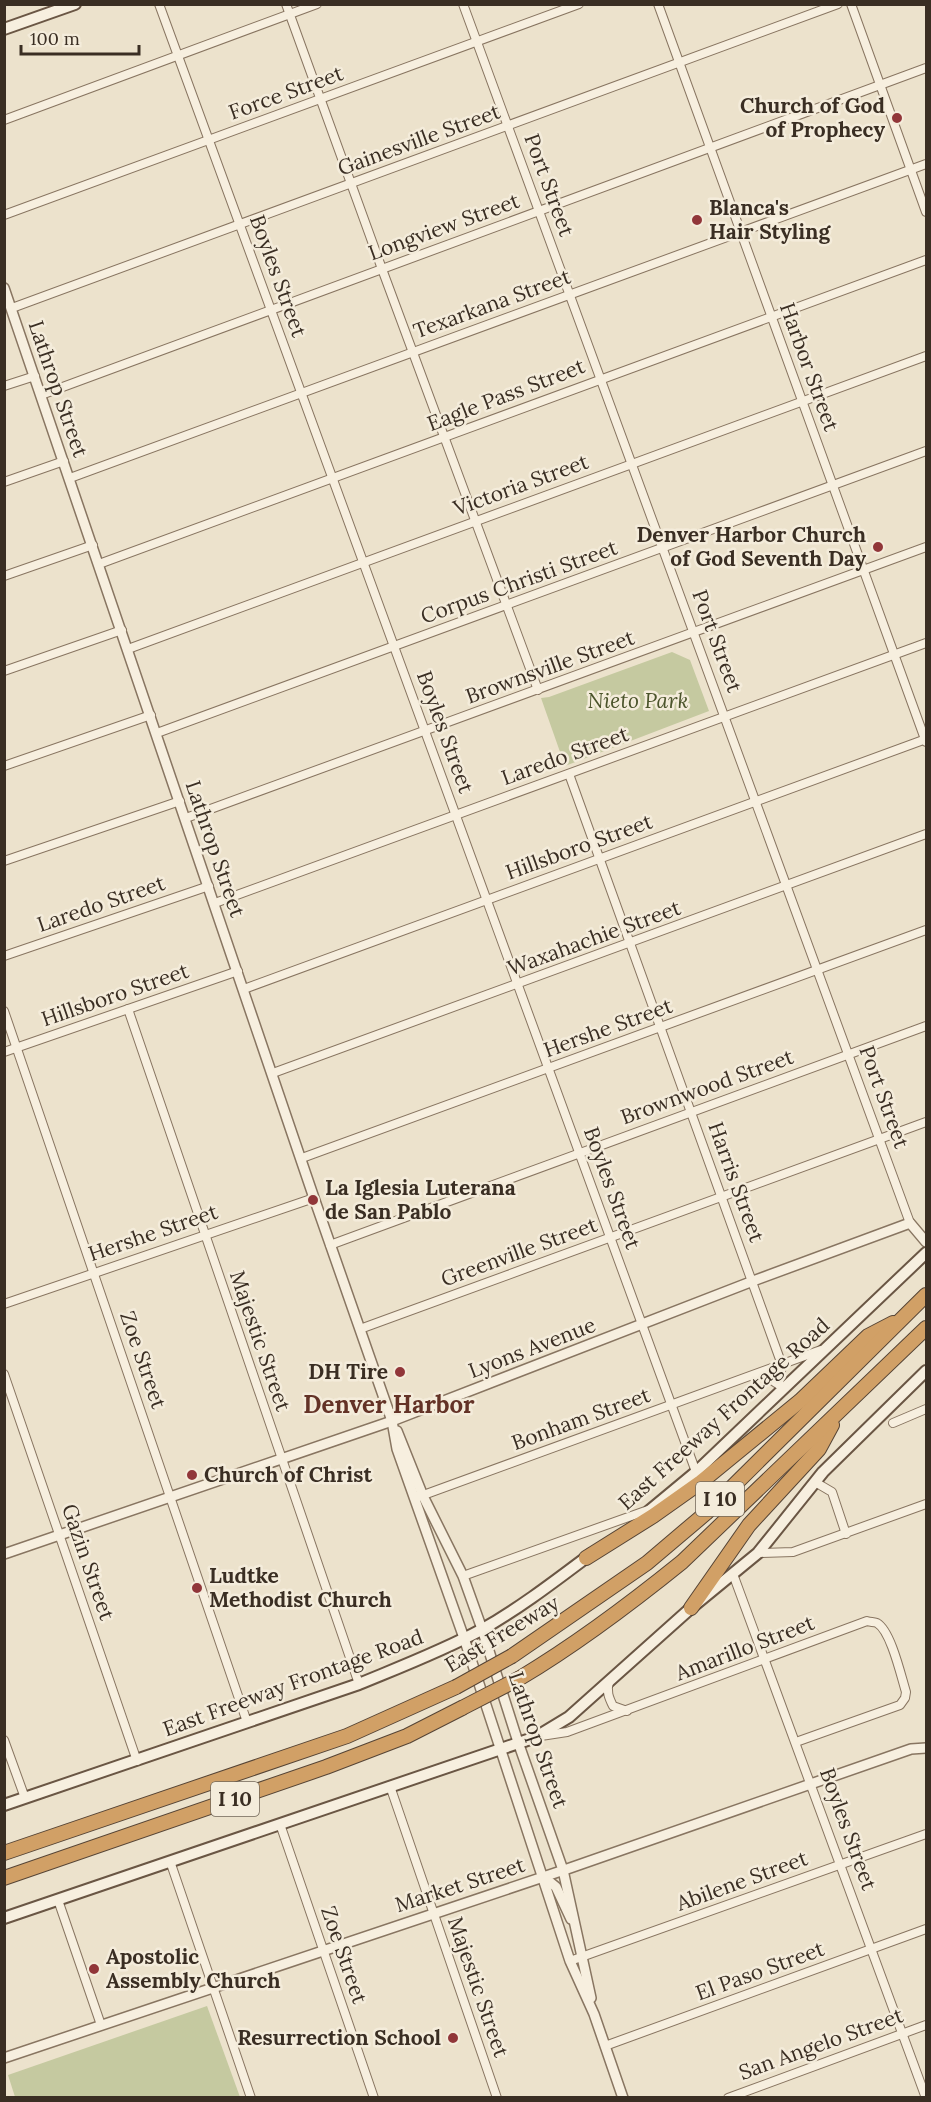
<svg xmlns="http://www.w3.org/2000/svg" width="931" height="2102" font-family="Lora,serif">
  <style>
    .green { fill: #c5c9a0 }
    .lines { fill: none; stroke-linecap: round; stroke-linejoin: round }
    .minor-casing { stroke: #887561; stroke-width: 10 }
    .tertiary-casing { stroke: #887561; stroke-width: 12 }
    .secondary-casing { stroke: #6a5644; stroke-width: 14 }
    .motorway-casing { stroke: #564435; stroke-width: 16 }
    .minor { stroke: #f7efdf; stroke-width: 8 }
    .tertiary { stroke: #f7efdf; stroke-width: 9 }
    .secondary { stroke: #f7efdf; stroke-width: 10 }
    .motorway { stroke: #d1a066; stroke-width: 14 }
    .motorway-bridge-casing { stroke: #564435; stroke-width: 16; stroke-linecap: butt }
    .motorway-bridge { stroke: #d1a066; stroke-width: 14 }
    .poi-dot { fill: #913639; stroke: #f4ecdb; stroke-width: 2 }
    .labels { text-anchor: middle; stroke-width: 5; stroke-linejoin: round; paint-order: stroke }
    .shield { fill: #f4ecdb; stroke: #72675a; stroke-width: 1.5 }
    .shield-label { font-size: 20px; font-weight: bold; fill: #3a2e23 }
    .street-label { font-size: 21px; fill: #3a2e23; stroke: #f4ecdb }
    .poi-label { font-size: 21px; font-weight: bold; fill: #3a2e23; stroke: #f4ecdb; text-anchor: start }
    .park-label { font-size: 21px; font-style: italic; fill: #4b542b; stroke: #f4ecdb }
    .quarter-label { font-size: 24px; font-weight: bold; fill: #633226; stroke: #f4ecdb }
  </style>
  <rect width="100%" height="100%" fill="#ece2cc"/>
  <g class="green">
    <polygon points="672,652 690,660 709,711 565,766 541,698 549,697"/>
    <polygon points="207,2006 240,2097 15,2097 8,2075"/>
  </g>
  <g class="lines">
    <g class="minor-casing">
      <g id="minor">
        <polyline points="159,4 696,1472"/>
        <polyline points="286,4 382,269 538,690"/>
        <polyline points="463,4 910,1223"/>
        <polyline points="658,4 926,742"/>
        <polyline points="851,4 926,212"/>
        <polyline points="4,120 317,4"/>
        <polyline points="4,215 579,4"/>
        <polyline points="12,308 838,4"/>
        <polyline points="4,386 35,376"/>
        <polyline points="41,395 926,68"/>
        <polyline points="70,478 926,164"/>
        <polyline points="4,482 64,461"/>
        <polyline points="99,564 926,260"/>
        <polyline points="4,576 93,545"/>
        <polyline points="128,649 926,356"/>
        <polyline points="4,671 122,630"/>
        <polyline points="157,733 926,451"/>
        <polyline points="4,766 151,715"/>
        <polyline points="569,774 782,1365 779,1384"/>
        <polyline points="186,818 926,547"/>
        <polyline points="4,861 180,801"/>
        <polyline points="215,903 926,643"/>
        <polyline points="4,956 209,886"/>
        <polyline points="244,989 926,739"/>
        <polyline points="128,1009 359,1684"/>
        <polyline points="4,1011 247,1722"/>
        <polyline points="4,1052 238,971"/>
        <polyline points="273,1073 926,834"/>
        <polyline points="302,1158 926,930"/>
        <polyline points="330,1245 926,1026"/>
        <polyline points="4,1304 314,1198"/>
        <polyline points="360,1329 926,1122"/>
        <polyline points="761,1373 782,1387"/>
        <polyline points="4,1374 137,1761"/>
        <polyline points="893,1423 926,1409"/>
        <polyline points="815,1482 832,1492 846,1534"/>
        <polyline points="418,1497 821,1350"/>
        <polyline points="758,1553 793,1552 926,1504"/>
        <polyline points="733,1574 926,2098"/>
        <polyline points="463,1576 651,1509"/>
        <path d="M609 1682C606 1691 609 1698 613 1706L627 1711"/>
        <path d="M541 1736 567 1732 867 1621C869 1622 875 1622 877 1623 891 1631 901 1676 906 1692L905 1698 900 1705 796 1742"/>
        <polyline points="4,1740 25,1798"/>
        <polyline points="390,1786 497,2098"/>
        <polyline points="280,1824 374,2098"/>
        <polyline points="170,1861 251,2098"/>
        <polyline points="58,1900 101,2025"/>
        <polyline points="570,1961 926,1834"/>
        <polyline points="605,2046 926,1929"/>
        <polyline points="728,2098 926,2025"/>
      </g>
    </g>
    <g class="tertiary-casing">
      <g id="tertiary">
        <polyline points="4,288 314,1198 392,1421 397,1449 464,1638 570,1961 594,2014 623,2098"/>
        <polyline points="397,1431 423,1496 463,1576 482,1629 518,1742 563,1870 591,1998"/>
        <polyline points="4,1554 392,1421 753,1281 910,1223 926,1242"/>
        <polyline points="545,1878 556,1887 571,1919"/>
        <polyline points="4,2058 570,1868 911,1749 926,1748"/>
      </g>
    </g>
    <g class="secondary-casing">
      <g id="secondary">
        <polyline points="4,29 75,4"/>
        <polyline points="649,1511 696,1472 926,1253"/>
        <path d="M4 1805 359 1684C400 1667 442 1651 481 1630 520 1608 555 1581 591 1554"/>
        <polyline points="4,1918 536,1737 569,1717 691,1608 758,1553 823,1472 926,1371"/>
      </g>
    </g>
    <g class="motorway-casing">
      <g id="motorway">
        <polyline points="586,1558 653,1516 701,1482 800,1401 868,1336 893,1323"/>
        <polyline points="691,1608 749,1525 819,1449 832,1425"/>
        <polyline points="512,1656 647,1563 706,1513 926,1295"/>
        <path d="M520 1678C577 1644 630 1604 682 1562L926 1328"/>
        <polyline points="4,1853 347,1736 456,1687"/>
        <polyline points="4,1878 326,1767 407,1736 462,1708"/>
      </g>
    </g>
    <use href="#minor" class="minor"/>
    <use href="#tertiary" class="tertiary"/>
    <use href="#secondary" class="secondary"/>
    <use href="#motorway" class="motorway"/>
    <g class="motorway-bridge-casing">
      <g id="motorway-bridge">
        <polyline points="456,1687 512,1656"/>
        <polyline points="462,1708 520,1678"/>
      </g>
    </g>
    <use href="#motorway-bridge" class="motorway-bridge"/>
  </g>
  <g class="poi-dot">
    <circle cx="897" cy="118" r="6"/>
    <circle cx="697" cy="220" r="6"/>
    <circle cx="878" cy="547" r="6"/>
    <circle cx="313" cy="1200" r="6"/>
    <circle cx="400" cy="1372" r="6"/>
    <circle cx="192" cy="1475" r="6"/>
    <circle cx="197" cy="1588" r="6"/>
    <circle cx="94" cy="1969" r="6"/>
    <circle cx="453" cy="2038" r="6"/>
  </g>
  <g class="labels">
    <g class="shield">
      <rect x="696" y="1482" width="48" height="34" rx="4.5"/>
      <rect x="211" y="1782" width="48" height="34" rx="4.5"/>
    </g>
    <g class="shield-label">
      <text x="720" y="1506">I 10</text>
      <text x="235" y="1806">I 10</text>
    </g>
    <g class="street-label">
      <text transform="translate(286 93) rotate(-20)" y="7">Force Street</text>
      <text transform="translate(419 140) rotate(-20)" y="7">Gainesville Street</text>
      <text transform="translate(549 185) rotate(70)" y="7">Port Street</text>
      <text transform="translate(444 227) rotate(-20)" y="7">Longview Street</text>
      <text transform="translate(278 276) rotate(70)" y="7">Boyles Street</text>
      <text transform="translate(492 304) rotate(-20)" y="7">Texarkana Street</text>
      <text transform="translate(809 367) rotate(70)" y="7">Harbor Street</text>
      <text transform="translate(58 389) rotate(71)" y="7">Lathrop Street</text>
      <text transform="translate(506 395) rotate(-21)" y="7">Eagle Pass Street</text>
      <text transform="translate(521 485) rotate(-20)" y="7">Victoria Street</text>
      <text transform="translate(519 582) rotate(-20)" y="7">Corpus Christi Street</text>
      <text transform="translate(717 641) rotate(70)" y="7">Port Street</text>
      <text transform="translate(550 667) rotate(-20)" y="7">Brownsville Street</text>
      <text transform="translate(445 732) rotate(70)" y="7">Boyles Street</text>
      <text transform="translate(565 756) rotate(-20)" y="7">Laredo Street</text>
      <text transform="translate(579 847) rotate(-20)" y="7">Hillsboro Street</text>
      <text transform="translate(215 849) rotate(71)" y="7">Lathrop Street</text>
      <text transform="translate(101 904) rotate(-19)" y="7">Laredo Street</text>
      <text transform="translate(594 938) rotate(-20)" y="7">Waxahachie Street</text>
      <text transform="translate(115 995) rotate(-19)" y="7">Hillsboro Street</text>
      <text transform="translate(608 1028) rotate(-20)" y="7">Hershe Street</text>
      <text transform="translate(707 1087) rotate(-20)" y="7">Brownwood Street</text>
      <text transform="translate(884 1097) rotate(70)" y="7">Port Street</text>
      <text transform="translate(736 1182) rotate(70)" y="7">Harris Street</text>
      <text transform="translate(612 1188) rotate(70)" y="7">Boyles Street</text>
      <text transform="translate(153 1233) rotate(-19)" y="7">Hershe Street</text>
      <text transform="translate(519 1252) rotate(-20)" y="7">Greenville Street</text>
      <text transform="translate(260 1341) rotate(71)" y="7">Majestic Street</text>
      <text transform="translate(532 1348) rotate(-21)" y="7">Lyons Avenue</text>
      <text transform="translate(143 1360) rotate(71)" y="7">Zoe Street</text>
      <text transform="translate(724 1414) rotate(-42)" y="7">East Freeway Frontage Road</text>
      <text transform="translate(581 1419) rotate(-20)" y="7">Bonham Street</text>
      <text transform="translate(88 1562) rotate(71)" y="7">Gazin Street</text>
      <text transform="translate(502 1634) rotate(-31)" y="7">East Freeway</text>
      <text transform="translate(745 1648) rotate(-21)" y="7">Amarillo Street</text>
      <text transform="translate(293 1683) rotate(-20)" y="7">East Freeway Frontage Road</text>
      <text transform="translate(538 1740) rotate(71)" y="7">Lathrop Street</text>
      <text transform="translate(848 1829) rotate(70)" y="7">Boyles Street</text>
      <text transform="translate(742 1881) rotate(-20)" y="7">Abilene Street</text>
      <text transform="translate(460 1885) rotate(-18)" y="7">Market Street</text>
      <text transform="translate(344 1955) rotate(71)" y="7">Zoe Street</text>
      <text transform="translate(760 1971) rotate(-20)" y="7">El Paso Street</text>
      <text transform="translate(478 1987) rotate(71)" y="7">Majestic Street</text>
      <text transform="translate(821 2044) rotate(-20)" y="7">San Angelo Street</text>
    </g>
    <g class="poi-label">
      <text x="885" y="113" text-anchor="end">Church of God<tspan x="885" dy="24">of Prophecy</tspan></text>
      <text x="709" y="215">Blanca's<tspan x="709" dy="24">Hair Styling</tspan></text>
      <text x="866" y="542" text-anchor="end">Denver Harbor Church<tspan x="866" dy="24">of God Seventh Day</tspan></text>
      <text x="325" y="1195">La Iglesia Luterana<tspan x="325" dy="24">de San Pablo</tspan></text>
      <text x="388" y="1379" text-anchor="end">DH Tire</text>
      <text x="204" y="1482">Church of Christ</text>
      <text x="209" y="1583">Ludtke<tspan x="209" dy="24">Methodist Church</tspan></text>
      <text x="106" y="1964">Apostolic<tspan x="106" dy="24">Assembly Church</tspan></text>
      <text x="441" y="2045" text-anchor="end">Resurrection School</text>
    </g>
    <g class="park-label">
      <text x="638" y="708">Nieto Park</text>
    </g>
    <g class="quarter-label">
      <text x="389" y="1413">Denver Harbor</text>
    </g>
  </g>
  <rect width="931" height="2102" fill="none" stroke="#3a2e23" stroke-width="12"/>
  <path d="M21 45v9h118v-9" fill="none" stroke="#3a2e23" stroke-width="3"/>
  <text x="30" y="45" font-size="18" fill="#3a2e23" stroke="#f4ecdb" stroke-width="4.5" paint-order="stroke">100 m</text>
</svg>
